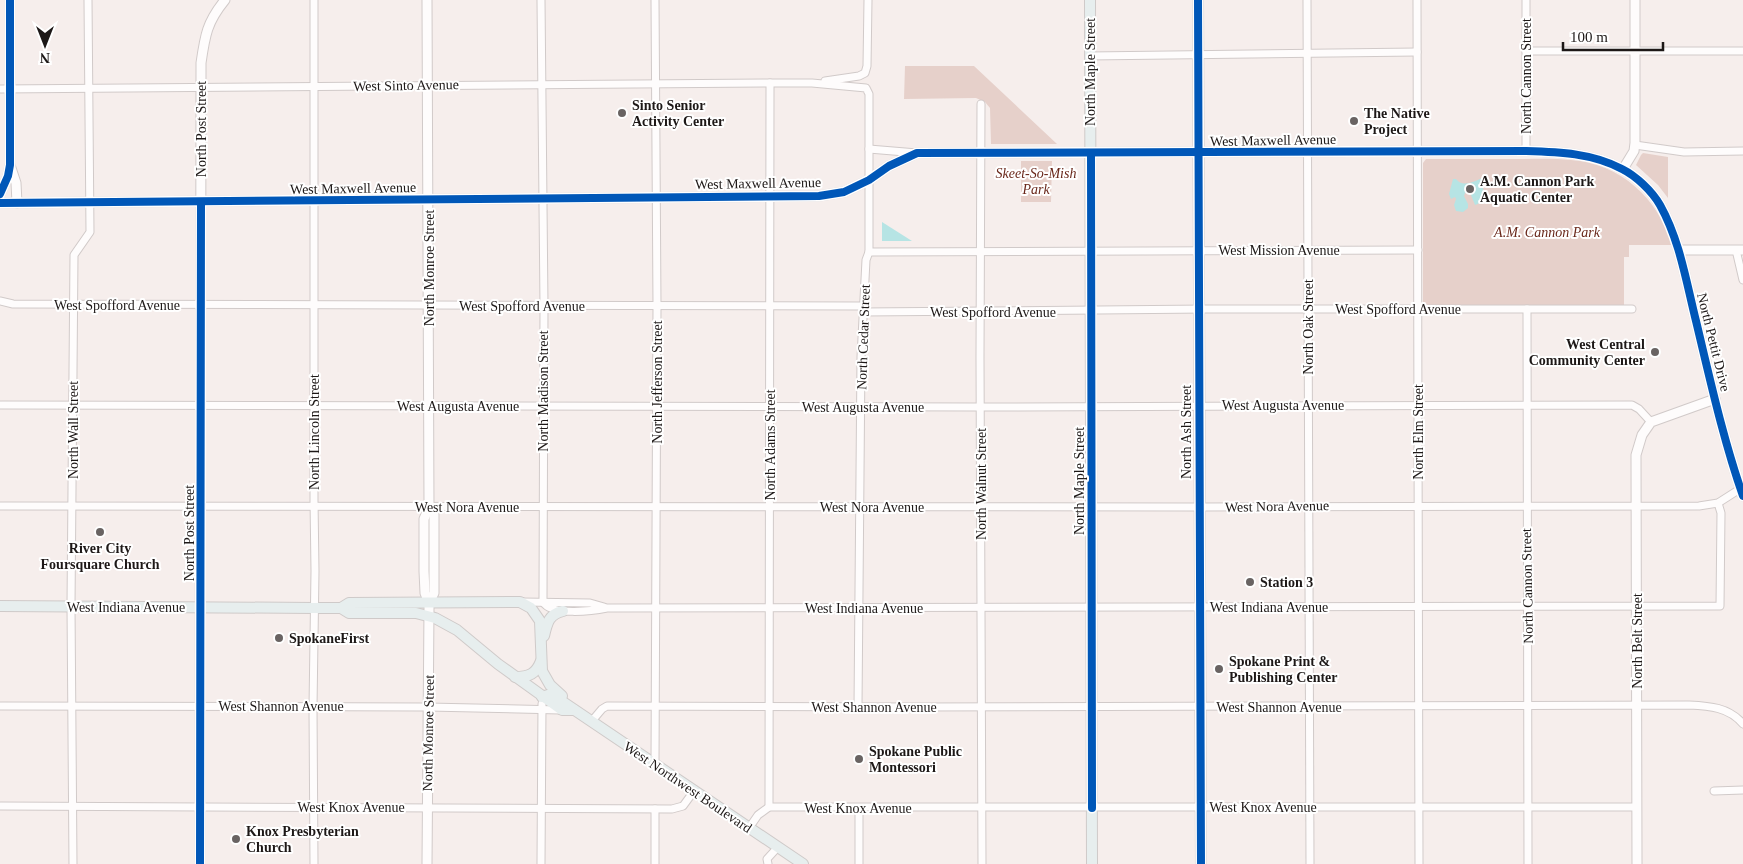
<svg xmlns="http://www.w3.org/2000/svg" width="1743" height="864" font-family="'Times New Roman',serif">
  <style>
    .green { fill: #e6d0ca }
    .water { fill: #b6e4e4 }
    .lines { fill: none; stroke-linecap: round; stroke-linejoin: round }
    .minor-casing { stroke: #d1cac9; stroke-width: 9 }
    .tertiary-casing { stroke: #d1cac9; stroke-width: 11 }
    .secondary-casing { stroke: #d1cac9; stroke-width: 11 }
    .primary-casing { stroke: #cfcac9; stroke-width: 12 }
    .minor { stroke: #fefcfc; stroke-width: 7 }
    .tertiary { stroke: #fefcfc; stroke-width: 9 }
    .secondary { stroke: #fefcfc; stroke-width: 9 }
    .primary { stroke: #e7eeee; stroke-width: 10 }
    .cycleway-casing { stroke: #fff; stroke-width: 11 }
    .cycleway { stroke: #0057b8; stroke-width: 8 }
    .poi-dot { fill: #696362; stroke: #fff; stroke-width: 2 }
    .labels { text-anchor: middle; stroke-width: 4; stroke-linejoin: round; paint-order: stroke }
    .street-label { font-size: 14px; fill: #1d1817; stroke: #fff }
    .poi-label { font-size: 14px; font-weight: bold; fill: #1d1817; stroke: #fff; text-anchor: start }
    .park-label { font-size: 14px; font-style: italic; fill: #69271a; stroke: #fff }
  </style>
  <rect width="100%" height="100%" fill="#f6eeec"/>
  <g class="green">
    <polygon points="905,66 974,66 1057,144 991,144 990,108 985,102 976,98 904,99"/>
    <polygon points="1643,153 1668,157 1668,198 1658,185 1636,165 1641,155"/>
    <path d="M1426 159C1456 159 1487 159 1517 159 1535 159 1553 158 1571 160 1621 164 1658 198 1672 245H1629V257H1624V305L1427 306 1423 302V163Z"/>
    <polygon points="1021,161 1052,161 1051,202 1021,202"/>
  </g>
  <g class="water">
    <path d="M1487 176 1489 185 1482 186 1487 200 1475 205 1469 190 1465 193 1464 196 1468 204V208L1463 212 1456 211 1454 205 1456 199 1455 197 1451 199 1449 194 1453 179H1456C1463 189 1477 180 1487 176Z"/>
    <polygon points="882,222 912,241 882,241"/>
  </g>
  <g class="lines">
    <g class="minor-casing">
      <g id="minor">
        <polyline points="314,0 314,500 315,571 313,707 314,864"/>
        <polyline points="541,0 544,306 543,602"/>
        <polyline points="655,0 657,306 655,764"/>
        <polyline points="1307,0 1310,864"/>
        <polyline points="1417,0 1419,864"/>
        <polyline points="1526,51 1743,51"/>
        <polyline points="1089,56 1417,52"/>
        <polyline points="825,81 859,76 865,73 867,66 868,0"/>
        <polyline points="0,89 770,83 812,83 866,88 869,94 869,252 866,260 861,357 858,707"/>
        <polyline points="981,104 980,357 982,864"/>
        <polyline points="1635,145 1684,152 1743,151"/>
        <polyline points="869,149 917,153"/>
        <polyline points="1526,151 1526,0"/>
        <polyline points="1736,250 1743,280"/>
        <polyline points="869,252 1418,250"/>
        <polyline points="0,301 13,304 864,306"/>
        <polyline points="1527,309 1528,864"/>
        <polyline points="863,312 1207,309 1632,309"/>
        <polyline points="0,405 981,407 1632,405 1639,409 1651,422"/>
        <polyline points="0,506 1199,507 1699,506 1718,503 1743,487"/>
        <polyline points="523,602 590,603 604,607"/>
        <path d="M543 602C551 616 593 611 607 608L1720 606 1721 513 1718 503"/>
        <polyline points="0,706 428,707 560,710"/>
        <path d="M591 722 602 709 607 706 916 707 1689 705C1709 706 1729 707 1743 724"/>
        <polyline points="1714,791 1743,790"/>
        <polyline points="0,806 672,809 683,806 694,791"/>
        <polyline points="769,807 770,83"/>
        <polyline points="859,808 859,864"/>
        <polyline points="655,809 655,864"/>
        <polyline points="749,828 758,815 769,807 1637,807"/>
        <polyline points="73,864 71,606 74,255 90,232 88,0"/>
        <polyline points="541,864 542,704"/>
        <polyline points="768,864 767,859 778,847"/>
      </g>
    </g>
    <g class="tertiary-casing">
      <g id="tertiary">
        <polyline points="10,165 16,183 17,203"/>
        <polyline points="1623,169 1634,151 1635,143 1635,0"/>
        <polyline points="0,194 8,176 10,165 10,0"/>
        <path d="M0 203 819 196 844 192 869 180 889 166 917 153 1526 151C1559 152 1592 153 1622 169 1636 176 1652 191 1660 205 1680 241 1686 281 1696 321 1710 379 1723 439 1743 496"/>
        <polyline points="1679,250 1743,250"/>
        <path d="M200 864 201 63C205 35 207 22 225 0"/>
        <polyline points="1637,864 1636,455 1642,435 1651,422 1715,399"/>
      </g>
    </g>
    <g class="secondary-casing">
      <g id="secondary">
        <polyline points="427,0 429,507 424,519 424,571 425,593 429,603"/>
        <polyline points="427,864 429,608 429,603 434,593 434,514 429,507"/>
      </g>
    </g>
    <g class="primary-casing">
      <g id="primary">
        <polyline points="1090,0 1092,864"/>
        <polyline points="1198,0 1201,864"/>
        <polyline points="0,606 315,608 341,608 349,613 416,613 435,618 457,630 498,664 562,710 574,710"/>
        <polyline points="341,608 349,603 520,602 531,608 540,621 542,671 550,685 562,696"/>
        <path d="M544 636C547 623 549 614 563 611"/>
        <path d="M515 677C529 677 536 674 541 661"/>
        <polyline points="542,697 551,694 803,864"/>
      </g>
    </g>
    <use href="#minor" class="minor"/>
    <use href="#tertiary" class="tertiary"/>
    <use href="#secondary" class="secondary"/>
    <use href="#primary" class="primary"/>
    <g class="cycleway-casing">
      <g id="cycleway">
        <polyline points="1198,0 1201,864"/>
        <polyline points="1091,153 1092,808"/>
        <polyline points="0,194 8,176 10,165 10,0"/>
        <path d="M0 203 819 196 844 192 869 180 889 166 917 153 1526 151C1559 152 1592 153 1622 169 1636 176 1652 191 1660 205 1680 241 1686 281 1696 321 1710 379 1723 439 1743 496"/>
        <polyline points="200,864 201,202"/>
      </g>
    </g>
    <use href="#cycleway" class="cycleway"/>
  </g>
  <g class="poi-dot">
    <circle cx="622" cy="113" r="5"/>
    <circle cx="1354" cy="121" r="5"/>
    <circle cx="1470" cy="189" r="5"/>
    <circle cx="1655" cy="352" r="5"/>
    <circle cx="100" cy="532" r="5"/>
    <circle cx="1250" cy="582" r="5"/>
    <circle cx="279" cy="638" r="5"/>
    <circle cx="1219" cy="669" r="5"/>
    <circle cx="859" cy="759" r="5"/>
    <circle cx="236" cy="839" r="5"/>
  </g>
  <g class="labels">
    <g class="street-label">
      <text transform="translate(1090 72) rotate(-90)" y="5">North Maple Street</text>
      <text transform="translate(1526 76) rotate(-90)" y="5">North Cannon Street</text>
      <text transform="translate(406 85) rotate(-1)" y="5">West Sinto Avenue</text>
      <text transform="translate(201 129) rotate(-90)" y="5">North Post Street</text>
      <text transform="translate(1273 140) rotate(-1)" y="5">West Maxwell Avenue</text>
      <text transform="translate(758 183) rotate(-1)" y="5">West Maxwell Avenue</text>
      <text transform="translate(353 188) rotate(-1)" y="5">West Maxwell Avenue</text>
      <text x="1279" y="255">West Mission Avenue</text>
      <text transform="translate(429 268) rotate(-90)" y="5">North Monroe Street</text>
      <text x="117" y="310">West Spofford Avenue</text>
      <text x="522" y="311">West Spofford Avenue</text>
      <text x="1398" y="314">West Spofford Avenue</text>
      <text x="993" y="317">West Spofford Avenue</text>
      <text transform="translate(1308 327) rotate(-90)" y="5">North Oak Street</text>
      <text transform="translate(863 337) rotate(-88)" y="5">North Cedar Street</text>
      <text transform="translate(1714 342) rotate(76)" y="5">North Pettit Drive</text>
      <text transform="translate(657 382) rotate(-90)" y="5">North Jefferson Street</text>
      <text transform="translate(543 391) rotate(-90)" y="5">North Madison Street</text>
      <text x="1283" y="410">West Augusta Avenue</text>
      <text x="458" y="411">West Augusta Avenue</text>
      <text x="863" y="412">West Augusta Avenue</text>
      <text transform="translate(73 430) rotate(-90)" y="5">North Wall Street</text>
      <text transform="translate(314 432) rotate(-90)" y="5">North Lincoln Street</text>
      <text transform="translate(1186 432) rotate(-90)" y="5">North Ash Street</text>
      <text transform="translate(1418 432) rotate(-90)" y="5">North Elm Street</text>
      <text transform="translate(770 445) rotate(-90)" y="5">North Adams Street</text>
      <text transform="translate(1079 481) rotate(-90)" y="5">North Maple Street</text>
      <text transform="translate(981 484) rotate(-90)" y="5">North Walnut Street</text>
      <text transform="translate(1277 506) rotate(-1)" y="5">West Nora Avenue</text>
      <text x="467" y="512">West Nora Avenue</text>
      <text x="872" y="512">West Nora Avenue</text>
      <text transform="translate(189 533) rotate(-90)" y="5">North Post Street</text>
      <text transform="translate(1527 586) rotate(-91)" y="5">North Cannon Street</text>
      <text x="126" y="612">West Indiana Avenue</text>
      <text x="1269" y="612">West Indiana Avenue</text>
      <text x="864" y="613">West Indiana Avenue</text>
      <text transform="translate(1637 641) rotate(-90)" y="5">North Belt Street</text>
      <text x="281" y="711">West Shannon Avenue</text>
      <text x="874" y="712">West Shannon Avenue</text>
      <text x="1279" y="712">West Shannon Avenue</text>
      <text transform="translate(428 733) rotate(-89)" y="5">North Monroe Street</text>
      <text transform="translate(688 787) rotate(34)" y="5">West Northwest Boulevard</text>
      <text x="351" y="812">West Knox Avenue</text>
      <text x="1263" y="812">West Knox Avenue</text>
      <text x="858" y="813">West Knox Avenue</text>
    </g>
    <g class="poi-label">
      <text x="632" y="110">Sinto Senior<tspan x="632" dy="16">Activity Center</tspan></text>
      <text x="1364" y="118">The Native<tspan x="1364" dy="16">Project</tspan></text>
      <text x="1480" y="186">A.M. Cannon Park<tspan x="1480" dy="16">Aquatic Center</tspan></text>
      <text x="1645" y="349" text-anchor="end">West Central<tspan x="1645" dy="16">Community Center</tspan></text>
      <text x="100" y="553" text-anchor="middle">River City<tspan x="100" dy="16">Foursquare Church</tspan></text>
      <text x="1260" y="587">Station 3</text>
      <text x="289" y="643">SpokaneFirst</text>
      <text x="1229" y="666">Spokane Print &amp;<tspan x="1229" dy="16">Publishing Center</tspan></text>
      <text x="869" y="756">Spokane Public<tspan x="869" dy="16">Montessori</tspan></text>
      <text x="246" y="836">Knox Presbyterian<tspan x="246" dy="16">Church</tspan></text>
    </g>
    <g class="park-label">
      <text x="1036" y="178">Skeet-So-Mish<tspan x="1036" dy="16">Park</tspan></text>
      <text x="1547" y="237">A.M. Cannon Park</text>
    </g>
  </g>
  <g transform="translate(45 45) rotate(180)" stroke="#ffffff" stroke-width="4" paint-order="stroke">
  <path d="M0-4L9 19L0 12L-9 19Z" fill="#1d1817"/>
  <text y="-8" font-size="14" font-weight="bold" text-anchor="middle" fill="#1d1817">N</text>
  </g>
  <path d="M1563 42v8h100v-8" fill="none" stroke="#1d1817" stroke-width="2.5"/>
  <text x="1570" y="42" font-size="15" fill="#1d1817" stroke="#ffffff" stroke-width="4" paint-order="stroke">100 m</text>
</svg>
